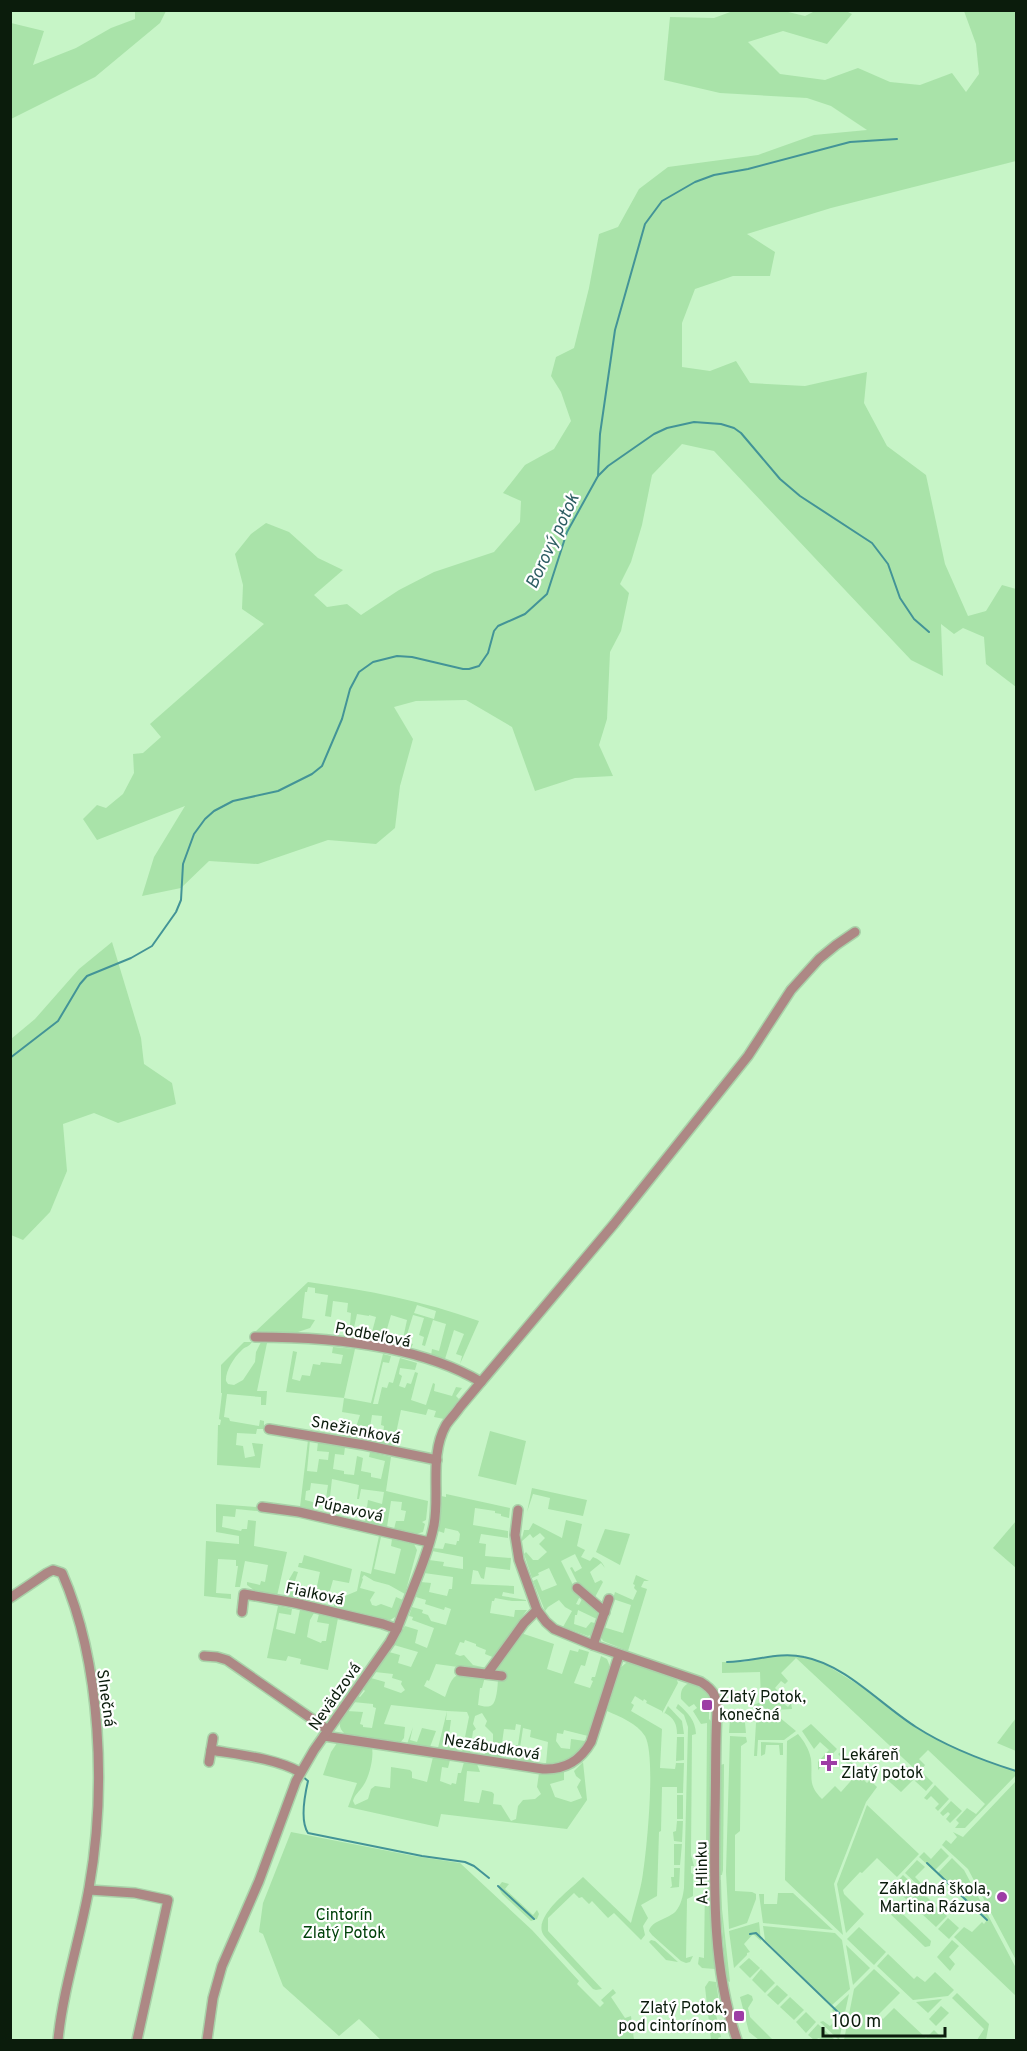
<svg xmlns="http://www.w3.org/2000/svg" width="1027" height="2051" font-family="Overpass,sans-serif">
  <style>
    .green { fill: #a9e3a9; fill-rule: evenodd }
    .lines { fill: none; stroke-linecap: round; stroke-linejoin: round }
    .stream { stroke: #439497; stroke-width: 2 }
    .minor-casing { stroke: #a9d2a9; stroke-width: 12 }
    .minor { stroke: #ad8885; stroke-width: 9 }
    .poi-dot { fill: #9d3da5; stroke: #fff; stroke-width: 2 }
    .labels { text-anchor: middle; stroke-width: 4.5; stroke-linejoin: round; paint-order: stroke }
    .street-label { font-size: 16px; fill: #0b1c0c; stroke: #fff }
    .poi-label { font-size: 16px; fill: #0b1c0c; stroke: #fff; text-anchor: start }
    .park-label { font-size: 16px; fill: #00410a; stroke: #fff }
    .water-label { font-size: 18px; font-style: italic; fill: #2e5e63; stroke: #fff }
  </style>
  <rect width="100%" height="100%" fill="#c7f5c7"/>
  <g class="green">
    <polygon points="135,11 166,11 160,23 95,77 11,119 11,23 44,31 33,65 76,48 111,28 135,19"/>
    <polygon points="733,11 784,11 805,16 817,10 846,11 852,14 827,44 783,31 748,42 780,74 825,80 858,68 890,82 920,85 952,73 966,92 979,74 976,44 964,11 1016,11 1016,161 831,208 747,234 775,252 770,276 733,276 695,289 682,323 682,367 710,371 736,361 750,383 805,386 867,372 864,403 887,446 926,475 945,564 968,616 986,611 1002,585 1016,589 1016,687 986,664 984,637 963,628 954,634 941,624 943,676 911,660 714,451 682,444 652,475 642,525 631,562 620,584 629,593 621,631 610,652 607,719 599,745 613,776 575,778 535,791 512,727 466,700 416,701 394,707 413,739 400,786 395,828 376,844 328,840 258,864 209,861 181,888 142,896 154,857 185,806 97,840 83,819 97,805 106,808 123,794 134,773 133,754 143,753 161,737 150,724 264,624 242,609 243,585 235,554 251,534 266,523 289,532 318,558 343,570 314,595 327,607 347,604 361,615 399,590 434,572 494,552 520,522 521,501 503,493 525,465 554,449 571,421 561,392 551,376 556,357 574,348 589,288 599,234 618,227 639,189 668,167 758,155 814,135 867,130 831,106 807,98 720,93 664,80 670,17 714,18"/>
    <polygon points="112,942 141,1038 144,1064 172,1083 176,1104 118,1123 94,1113 63,1124 67,1171 50,1212 23,1240 11,1235 11,1039 35,1019 79,969"/>
    <path d="M308 1282C367 1290 423 1301 479 1321L460 1364 462 1356 456 1354 464 1334 454 1330 445 1359 431 1356 432 1349 439 1351 446 1324 433 1320 425 1346 422 1345 424 1337 419 1335 424 1318 413 1315 405 1341 413 1344 410 1350 401 1348 407 1320 391 1315 385 1336 393 1339 390 1345 367 1340 369 1332H372L376 1317 369 1315V1316L357 1314 352 1336H349L351 1313 347 1312 348 1303 333 1301 331 1317 325 1316 328 1295 315 1293V1288L308 1287 307 1292H305L302 1318 315 1320 310 1328 298 1332H255ZM417 1305 436 1311 434 1319 414 1313Z"/>
    <path d="M244 1342H252C248 1348 245 1346 241 1351 234 1357 225 1372 226 1381L228 1384 234 1385 243 1380 255 1362 256 1352 261 1342 267 1343 257 1391H267L266 1405H261V1397L227 1394 224 1417 229 1418 230 1421 259 1426 260 1420 264 1421V1429H257L256 1434 237 1433 236 1445 243 1446 245 1458 255 1456 252 1443 263 1444 260 1468 217 1465 218 1425H220L221 1420 219 1419 222 1393H221V1365Z"/>
    <polygon points="333,1347 355,1349 344,1398 371,1403 383,1354 391,1356 389,1363 383,1362 373,1404 378,1404 382,1387 387,1388 389,1382 393,1383 400,1358 417,1363 415,1370 400,1368 399,1374 402,1376 399,1386 405,1388 407,1383 411,1384 415,1372 418,1373 411,1400 426,1405 433,1383 435,1384 434,1391 452,1396 456,1387 462,1388 456,1396 459,1399 444,1419 434,1417 436,1411 428,1409 426,1415 401,1410 393,1447 375,1443 376,1434 383,1435 384,1426 381,1425 382,1416 372,1415 368,1441 342,1436 343,1428 355,1430 360,1415 342,1412 344,1398 286,1392 293,1351 297,1352 292,1379 300,1381 302,1375 310,1376 313,1364 320,1365 321,1362 341,1364 343,1355 332,1353"/>
    <polygon points="490,1431 526,1441 516,1485 478,1476"/>
    <polygon points="308,1440 310,1440 307,1471 317,1472 319,1459 328,1460 329,1452 317,1451 318,1442 345,1447 344,1455 335,1454 333,1469 344,1471 344,1474 354,1475 357,1456 363,1458 361,1471 371,1473 371,1477 381,1479 385,1461 369,1457 370,1452 391,1457 386,1491 428,1501 426,1520 422,1522 425,1524 423,1532 416,1534 394,1529 396,1521 404,1521 406,1511 401,1510 402,1502 391,1501 387,1527 365,1522 368,1500 382,1504 384,1492 361,1489 359,1499 357,1499 359,1485 332,1479 329,1506 325,1505 328,1485 311,1483 310,1490 306,1491 305,1500 313,1502 315,1506 313,1510 300,1507"/>
    <polygon points="532,1488 587,1500 583,1516 548,1509 550,1498 533,1494 527,1512"/>
    <path d="M446 1494 510 1508 509 1518 501 1516V1514L495 1513V1511L475 1508 473 1525 508 1531V1538L481 1534 479 1543 486 1544 485 1556 511 1558 510 1570 486 1567 484 1579 481 1578 478 1571 473 1570 471 1584 514 1586V1594L503 1592 502 1596 526 1600V1601H512L495 1598 494 1601H492L490 1613 514 1617 515 1610H527L513 1629 515 1631 495 1658 485 1654 486 1650 476 1646V1644L465 1640 464 1643 460 1642 455 1654 460 1656 464 1655 473 1665 487 1668 480 1670 436 1664 429 1681 427 1680 424 1686 445 1697C449 1688 450 1677 460 1674L485 1677 482 1688H480L478 1705C482 1706 488 1708 492 1705 498 1701 499 1673 497 1667L521 1633 554 1644 547 1669 562 1674 570 1650 578 1652 579 1649 589 1652 585 1666 581 1665 574 1683 590 1688 593 1681 591 1680 592 1677H595L601 1656 607 1659 609 1664V1669L588 1736 564 1730 563 1734 557 1733 556 1741 561 1748 570 1749 571 1739 585 1741C577 1757 562 1764 546 1764L548 1742 530 1737 531 1730 523 1728 520 1748 526 1749 525 1754 535 1755 534 1762 513 1759 515 1745H518L521 1725 516 1724 515 1730 504 1729 501 1750 503 1751 501 1758 484 1755 487 1749H490L493 1741V1734L485 1726 487 1721 482 1713 475 1716 473 1724 476 1729 473 1731 470 1753 462 1752 469 1717 467 1712 447 1711 446 1720H451L448 1742H459L457 1751 438 1748 447 1711 391 1705 384 1724 405 1727 404 1738 400 1743 345 1734C336 1726 340 1719 347 1711L363 1712 360 1724 363 1725V1727L372 1728 376 1708 373 1707V1704L353 1702 358 1696 360 1697 365 1691 363 1689 371 1678 385 1682 384 1687 401 1693 405 1690 401 1684 402 1681 392 1678 393 1674 375 1672 389 1652 400 1655 398 1663 411 1667 418 1652 394 1645 405 1626 418 1630 415 1643 427 1648 434 1628 412 1620 413 1617 409 1616 412 1607 423 1610 422 1613 428 1615 431 1621 446 1625 451 1609 445 1607 444 1610 425 1604 426 1600 416 1597 421 1582 431 1583 429 1592 447 1596 449 1589H452L453 1577 424 1573 429 1560 444 1562 443 1566 463 1569V1557L432 1551 433 1548 443 1549 445 1543 456 1545 457 1541H459L460 1534 458 1531 445 1528 444 1533 438 1531 441 1496 446 1497Z"/>
    <polygon points="216,1504 257,1507 257,1511 236,1509 235,1517 223,1516 222,1527 241,1531 242,1529 247,1529 248,1520 256,1521 254,1546 287,1552 277,1596 255,1591 247,1585 247,1582 260,1585 261,1581 265,1582 268,1565 245,1561 240,1587 235,1587 238,1566 236,1566 236,1560 218,1559 216,1593 231,1594 231,1599 204,1596 206,1541 239,1544 239,1536 216,1532"/>
    <path d="M566 1520 582 1524 577 1546 585 1550 581 1557 590 1561 593 1557C599 1560 601 1560 605 1568L601 1563 590 1572 595 1583 601 1580 603 1582 594 1599 579 1586 570 1568 572 1567 575 1572 582 1568 575 1554 561 1561 575 1589 581 1594 576 1604 579 1605 583 1597 598 1611 599 1620 578 1610 577 1615H575L574 1624 586 1628 591 1622 598 1624 594 1634 588 1636 563 1627 572 1611 565 1607 559 1600 548 1607 545 1611 533 1581 537 1579 542 1591 557 1585 549 1568 538 1573 539 1575 532 1578 524 1554 526 1552 533 1560H538L547 1552 539 1544 545 1538 540 1533 533 1538 530 1534 521 1542 524 1530H529L533 1523 562 1538Z"/>
    <polygon points="1016,1521 1016,1568 993,1548"/>
    <polygon points="605,1529 630,1534 620,1565 596,1552"/>
    <polygon points="379,1536 381,1537 374,1569 395,1574 401,1549 391,1546 392,1539 414,1544 417,1550 405,1594 389,1585 374,1581 364,1575 362,1578 363,1579 360,1588 375,1592 370,1600 372,1605 376,1606 381,1604 392,1608 396,1597 403,1600 397,1616 390,1620 334,1608 334,1601 337,1599 344,1600 345,1596 357,1591 361,1571 371,1574"/>
    <polygon points="304,1555 352,1569 349,1583 333,1580 329,1594 316,1591 320,1572 298,1567 299,1563 302,1563"/>
    <polygon points="294,1571 298,1572 292,1590 300,1592 298,1600 284,1597 287,1583"/>
    <polygon points="636,1575 649,1581 644,1581 641,1587 647,1589 628,1651 603,1641 601,1637 603,1627 623,1633 631,1605 613,1599 615,1592 633,1600 637,1591 634,1588 635,1585 633,1584"/>
    <polygon points="278,1606 292,1609 291,1615 279,1613 276,1629 295,1634 300,1610 314,1613 310,1620 307,1637 321,1643 322,1641 326,1641 329,1624 317,1622 319,1614 338,1618 328,1670 300,1664 301,1659 288,1656 286,1661 267,1658"/>
    <polygon points="776,1655 801,1656 820,1661 865,1689 923,1732 972,1756 1016,1771 1016,1775 965,1828 955,1828 959,1823 956,1820 967,1808 976,1814 985,1804 928,1750 919,1759 925,1765 919,1773 796,1658 781,1673 788,1681 785,1684 781,1681 775,1688 786,1699 783,1703 788,1707 791,1703 792,1709 756,1711 753,1705 761,1702 760,1672 722,1673 722,1662 744,1662"/>
    <path d="M626 1663H633L676 1678 678 1683 662 1713V1711L646 1703 647 1701 644 1699 643 1701 635 1696 631 1703 634 1705 631 1711 662 1729 660 1768 675 1769 676 1763H684L683 1793H677V1787H662L661 1831 659 1832 657 1896 641 1905 648 1918 643 1926 645 1935 641 1940 614 1913 608 1918 592 1901 589 1904 582 1897 579 1898 574 1893 548 1918V1931L602 1989 596 1990 593 1989 545 1937C529 1919 571 1889 583 1877L631 1923C635 1906 641 1890 643 1873 647 1848 656 1755 645 1736 637 1723 620 1717 607 1711L620 1668Z"/>
    <path d="M690 1683C700 1686 708 1690 712 1700L707 1702 706 1709 709 1710V1719L712 1722 710 1859 706 1862 702 1861 700 1859 706 1854 707 1723 701 1724 693 1711 697 1708 694 1704 689 1707 681 1699C680 1691 683 1685 690 1683Z"/>
    <path d="M678 1704C689 1714 695 1720 696 1734L692 1735 691 1855 694 1866H691V1873L693 1874V1896L687 1899 686 1958 693 1956 690 1962 686 1963 681 1961 652 1935 649 1931C652 1920 669 1919 676 1911 681 1905 683 1896 684 1888L688 1727 684 1715 676 1708Z"/>
    <path d="M668 1706 682 1721 684 1734H677C677 1724 674 1718 665 1713L664 1714Z"/>
    <polygon points="779,1717 796,1731 784,1740 758,1740 757,1756 754,1756 756,1723 764,1719"/>
    <polygon points="738,1718 745,1723 746,1733 729,1733 730,1719"/>
    <polygon points="1016,1718 1016,1751 997,1743"/>
    <polygon points="811,1724 837,1749 818,1770 818,1762 829,1750 820,1742 814,1749 802,1731"/>
    <polygon points="413,1727 410,1740 417,1742 422,1728 436,1731 430,1747 407,1744"/>
    <path d="M798 1734C804 1741 809 1749 811 1759 813 1778 807 1784 822 1799L835 1786 841 1792 857 1774 838 1754 841 1752 866 1777 864 1780 867 1783 870 1780 877 1787 866 1802 834 1884 843 1935 785 1880 787 1741Z"/>
    <polygon points="730,1736 746,1737 747,1742 741,1746 740,1831 735,1835 735,1891 752,1892 756,1894 756,1899 747,1923 729,1929 726,1872"/>
    <polygon points="677,1737 684,1737 684,1760 676,1761"/>
    <polygon points="761,1742 783,1743 783,1755 780,1755 779,1745 766,1745 765,1754 761,1756"/>
    <path d="M337 1743 372 1748C374 1757 369 1778 363 1786 359 1792 355 1794 353 1801L355 1805 368 1799 371 1789 375 1786 390 1788 391 1767 410 1770 412 1772V1778L427 1782 433 1757 450 1760 448 1768 442 1767 440 1781 451 1785 452 1783 456 1784 458 1773H461L464 1762 477 1764 480 1772 467 1771 464 1801 479 1803 482 1790 492 1792 494 1794 493 1804 501 1805 511 1821 516 1819 518 1806 523 1800 535 1799 541 1794 537 1787 539 1773 564 1772V1780L550 1784 555 1797 571 1802 582 1798 577 1787 581 1780 576 1776 574 1771 583 1762 587 1800 567 1829 441 1814 438 1827 348 1807 357 1783 323 1775 331 1752Z"/>
    <polygon points="724,1764 723,1870 722,1875 719,1875 720,1765"/>
    <polygon points="907,1766 917,1776 901,1792 883,1776 886,1772 894,1779"/>
    <polygon points="923,1773 933,1783 926,1791 915,1781"/>
    <polygon points="1016,1781 1016,1960 968,1869 942,1845 946,1840 951,1844 957,1837 953,1832 963,1837"/>
    <polygon points="935,1785 949,1799 938,1811 935,1808 939,1804 931,1796 927,1800 924,1798"/>
    <rect x="677" y="1795" width="6" height="24"/>
    <polygon points="951,1801 962,1811 950,1823 946,1819 950,1814 948,1812 943,1816 940,1813"/>
    <polygon points="867,1805 919,1854 897,1877 877,1858 862,1873 860,1872 843,1890 844,1894 864,1914 846,1933 837,1884"/>
    <polygon points="677,1821 683,1821 682,1842 674,1841 673,1832 676,1831"/>
    <polygon points="291,1832 414,1856 460,1863 532,1930 579,1981 577,1984 600,2007 604,2003 601,2000 613,1989 616,1993 611,1997 625,2018 631,2016 634,2040 381,2040 359,2019 339,2036 283,1986 263,1934 259,1932 263,1903"/>
    <polygon points="674,1844 682,1844 680,1865 674,1865"/>
    <polygon points="941,1848 949,1856 934,1871 919,1857 924,1852 931,1859"/>
    <polygon points="952,1858 964,1870 1016,1968 1016,1996 954,1937 964,1927 972,1932 982,1922 984,1924 987,1920 937,1874"/>
    <polygon points="917,1860 925,1867 915,1877 921,1883 920,1887 905,1873"/>
    <polygon points="674,1868 680,1868 679,1887 670,1888 672,1886 671,1877 674,1877"/>
    <polygon points="704,1873 710,1878 715,1969 702,1968 698,1964 699,1957 704,1958 705,1884 699,1881 701,1874"/>
    <polygon points="903,1875 918,1889 907,1900 893,1886"/>
    <polygon points="719,1880 721,1880 722,1909 730,1982 728,1981 726,1977"/>
    <polygon points="502,1882 509,1884 505,1889 533,1915 537,1910 539,1914 537,1919 531,1921 502,1894 498,1887"/>
    <polygon points="920,1890 931,1901 920,1912 909,1902"/>
    <polygon points="778,1893 793,1893 833,1930 763,1923 759,1894 764,1894 764,1904 777,1904"/>
    <polygon points="889,1901 931,1941 930,1946 925,1947 883,1907 884,1902"/>
    <polygon points="932,1903 947,1916 936,1927 922,1914"/>
    <polygon points="948,1918 959,1928 949,1939 938,1929"/>
    <polygon points="759,1922 761,1941 753,1934 744,1944 750,1952 747,1953 747,1955 734,1968 729,1931"/>
    <polygon points="763,1926 835,1933 842,1940 850,1989 832,2005 765,1940"/>
    <polygon points="859,1927 886,1952 874,1965 847,1939"/>
    <polygon points="651,1940 655,1941 678,1962 666,1960 649,1942"/>
    <polygon points="952,1940 959,1946 949,1957 955,1964 950,1971 937,1957"/>
    <polygon points="846,1945 870,1968 853,1985"/>
    <polygon points="888,1954 914,1979 917,1976 925,1982 935,1972 954,1990 948,1996 913,2000 877,1966"/>
    <polygon points="749,1958 760,1968 750,1978 739,1967"/>
    <polygon points="761,1969 775,1983 765,1993 752,1980"/>
    <polygon points="874,1969 900,1993 878,2015 883,2019 894,2008 926,2038 934,2030 944,2040 844,2040 854,1989"/>
    <polygon points="709,1981 716,1982 720,2008 715,2010 721,2037 718,2038 719,2040 711,2040 705,1987"/>
    <polygon points="777,1985 788,1995 778,2005 767,1995"/>
    <polygon points="957,1993 989,2024 986,2040 977,2040 984,2029 952,1998"/>
    <polygon points="748,1994 752,1996 753,2000 748,2008 750,2017 773,2040 759,2040 749,2032 740,1997"/>
    <polygon points="849,1994 839,2040 820,2022 823,2021 830,2026 839,2017 832,2010"/>
    <polygon points="790,1997 804,2010 794,2020 780,2007"/>
    <polygon points="942,1999 928,2013 916,2002"/>
    <polygon points="941,2006 949,2013 936,2026 929,2019"/>
    <polygon points="806,2012 816,2022 806,2033 796,2022"/>
    <polygon points="818,2024 835,2040 822,2040 819,2038 814,2040 808,2035"/>
  </g>
  <g class="lines">
    <g class="stream">
      <polyline points="598,476 600,434 615,330 645,224 662,201 695,182 714,175 748,169 850,142 897,139"/>
      <polyline points="10,1058 58,1021 80,984 87,976 131,958 152,946 176,912 181,900 183,864 194,834 205,819 214,811 233,801 278,791 312,774 322,766 342,719 350,689 359,672 373,662 397,656 412,657 463,669 469,669 479,666 488,653 494,631 498,626 525,614 547,594 567,532 598,476 608,466 654,434 667,428 694,422 721,424 734,428 741,433 780,479 800,496 872,543 888,564 900,598 914,619 929,632"/>
      <path d="M727 1662C754 1662 778 1651 804 1657 846 1665 881 1705 916 1727 947 1747 981 1760 1016 1771"/>
      <path d="M302 1776 308 1781C305 1794 300 1821 308 1833L422 1856 465 1862 474 1866 489 1878"/>
      <polyline points="927,1863 987,1920"/>
      <polyline points="498,1886 534,1919"/>
      <polyline points="750,1934 756,1933 841,2015"/>
    </g>
    <g class="minor-casing">
      <g id="minor">
        <path d="M255 1337C326 1337 419 1345 481 1382"/>
        <polyline points="269,1429 364,1445 437,1460"/>
        <polyline points="262,1507 299,1512 429,1542"/>
        <path d="M518 1510 515 1535 519 1560 537 1610 546 1622 554 1629 593 1645 701 1682C714 1690 717 1697 717 1712 715 1745 716 1779 715 1813 714 1888 712 1969 737 2040"/>
        <polyline points="577,1588 605,1612"/>
        <path d="M10 1598 47 1573 53 1570 62 1573C102 1664 106 1792 89 1888 80 1939 63 1989 58 2040"/>
        <polyline points="242,1612 244,1594 295,1603 383,1624 397,1629"/>
        <polyline points="593,1645 609,1599"/>
        <polyline points="204,1656 217,1657 227,1660 328,1730"/>
        <polyline points="460,1671 502,1676"/>
        <polyline points="487,1674 524,1623 537,1610"/>
        <path d="M324 1736 543 1769C565 1770 580 1761 591 1742L619 1655"/>
        <path d="M211 1750C240 1755 274 1758 300 1772"/>
        <polyline points="209,1762 213,1738"/>
        <polyline points="89,1890 135,1893 168,1900 137,2040"/>
        <path d="M207 2040 213 1998 222 1966 259 1881 296 1781 314 1750 390 1642 397 1629C409 1596 427 1559 434 1525 440 1493 429 1455 446 1425 450 1419 456 1413 460 1407L614 1224 748 1056 791 990 819 959 836 945 855 932"/>
      </g>
    </g>
    <use href="#minor" class="minor"/>
  </g>
  <g class="poi-dot">
    <rect x="701" y="1699" width="12" height="12" rx="3"/>
    <path d="M826 1754h6v6h6v6h-6v6h-6v-6h-6v-6h6z"/>
    <circle cx="1002" cy="1897" r="6"/>
    <rect x="733" y="2010" width="12" height="12" rx="3"/>
  </g>
  <g class="labels">
    <g class="street-label">
      <text transform="translate(373 1334) rotate(11)" y="6">Podbeľová</text>
      <text transform="translate(356 1429) rotate(11)" y="6">Snežienková</text>
      <text transform="translate(349 1508) rotate(13)" y="6">Púpavová</text>
      <text transform="translate(315 1593) rotate(12)" y="6">Fialková</text>
      <text transform="translate(334 1696) rotate(-55)" y="6">Nevädzová</text>
      <text transform="translate(107 1698) rotate(82)" y="6">Slnečná</text>
      <text transform="translate(492 1746) rotate(9)" y="6">Nezábudková</text>
      <text transform="translate(701 1873) rotate(-91)" y="6">A. Hlinku</text>
    </g>
    <g class="poi-label">
      <text x="719" y="1702">Zlatý Potok,<tspan x="719" dy="18">konečná</tspan></text>
      <text x="841" y="1760">Lekáreň<tspan x="841" dy="18">Zlatý potok</tspan></text>
      <text x="990" y="1894" text-anchor="end">Základná škola,<tspan x="990" dy="18">Martina Rázusa</tspan></text>
      <text x="727" y="2013" text-anchor="end">Zlatý Potok,<tspan x="727" dy="18">pod cintorínom</tspan></text>
    </g>
    <g class="park-label">
      <text x="344" y="1920">Cintorín<tspan x="344" dy="18">Zlatý Potok</tspan></text>
    </g>
    <g class="water-label">
      <text transform="translate(552 541) rotate(-65)" y="6">Borový potok</text>
    </g>
  </g>
  <rect width="1027" height="2051" fill="none" stroke="#0b1c0c" stroke-width="24"/>
  <path d="M823 2027v9h122v-9" fill="none" stroke="#0b1c0c" stroke-width="3"/>
  <text x="832" y="2027" font-size="18" fill="#0b1c0c" stroke="#ffffff" stroke-width="4.5" paint-order="stroke">100 m</text>
</svg>
